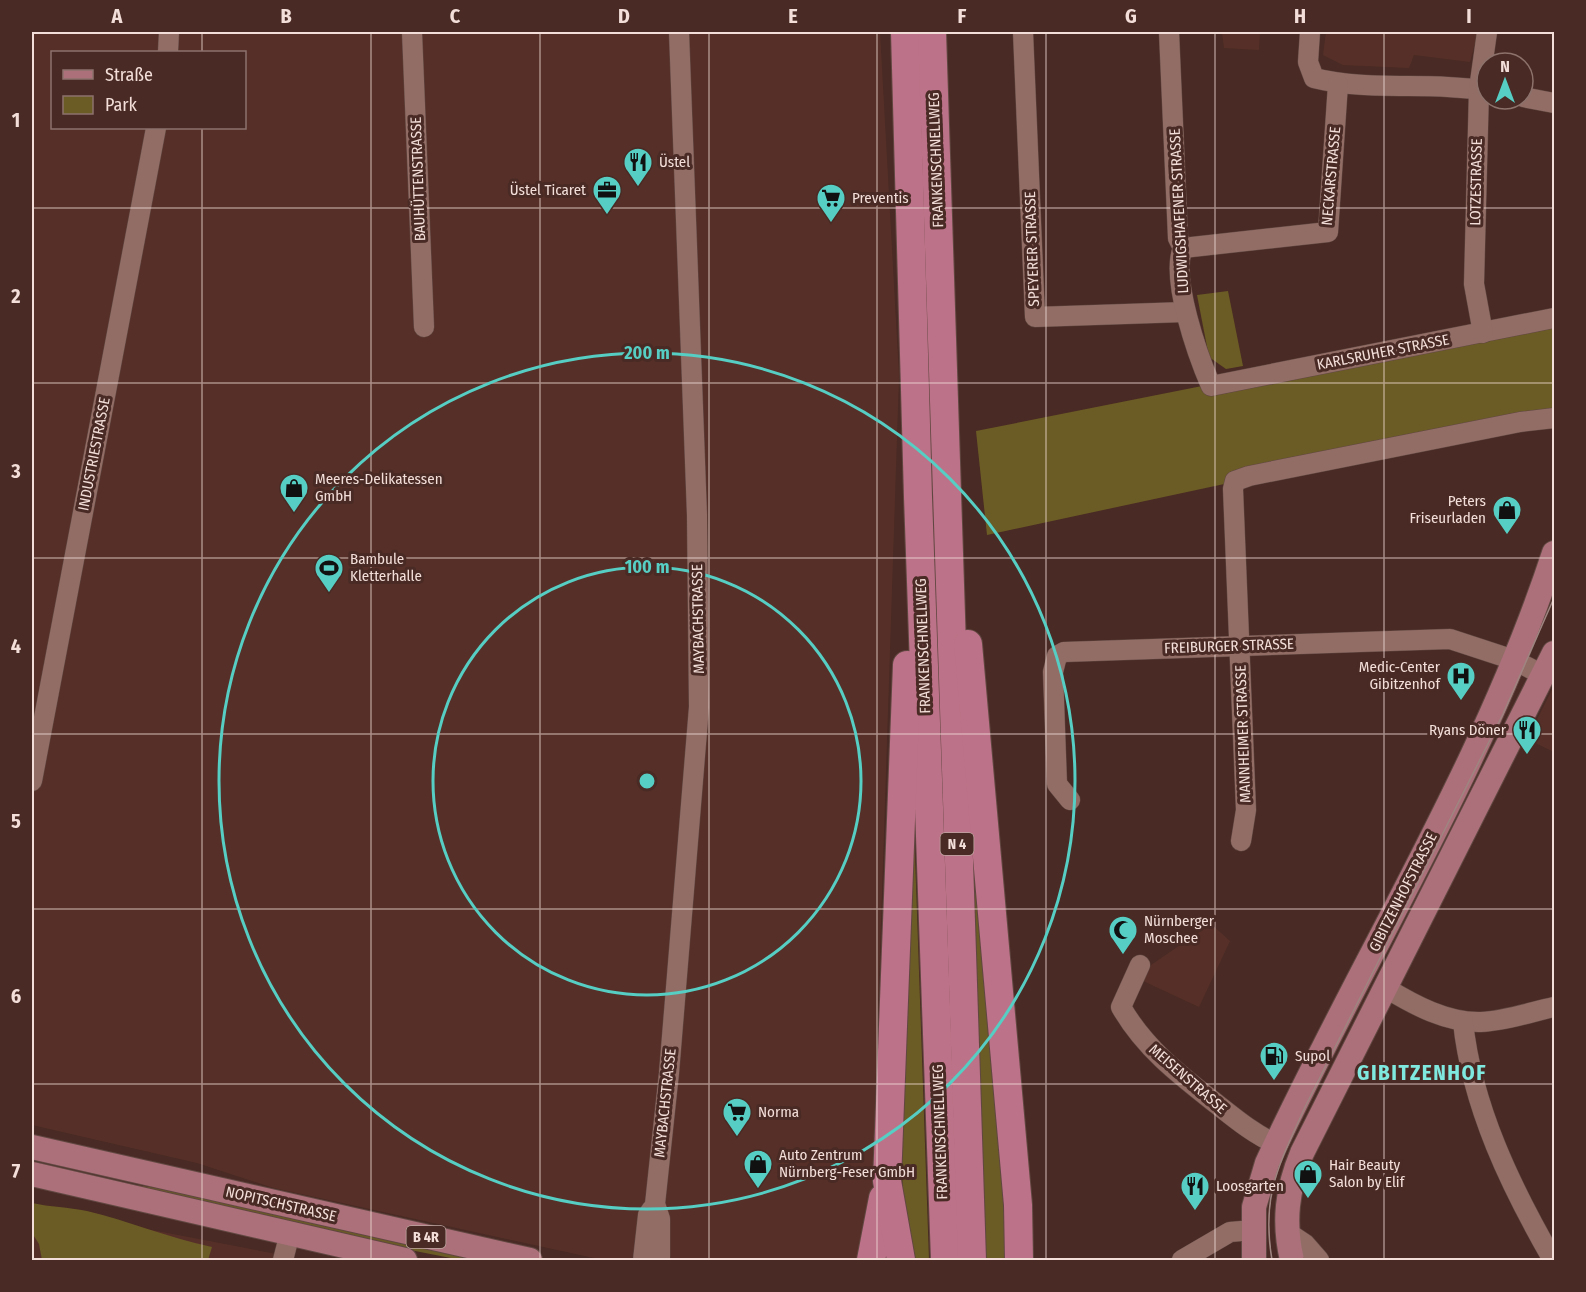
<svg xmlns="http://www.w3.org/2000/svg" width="1586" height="1292" font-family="'Fira Sans Condensed',sans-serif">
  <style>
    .built { fill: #563028; fill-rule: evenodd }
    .green { fill: #6b5c25 }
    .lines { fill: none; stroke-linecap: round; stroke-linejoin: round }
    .minor-casing { stroke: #614741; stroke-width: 21 }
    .major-casing { stroke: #614741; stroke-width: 26 }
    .highway-casing { stroke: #614741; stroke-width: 30 }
    .minor { stroke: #916d66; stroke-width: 20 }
    .major { stroke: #ab707a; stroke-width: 24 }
    .highway { stroke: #bc7288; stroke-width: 28 }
    .tram { stroke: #9f8580; stroke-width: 1.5 }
    .grid { fill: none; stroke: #f3ded9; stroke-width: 1.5; stroke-opacity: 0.55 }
    .ring { fill: none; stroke: #56cec3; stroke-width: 3 }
    .labels { text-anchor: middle; stroke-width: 6; stroke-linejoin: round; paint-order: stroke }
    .shield { fill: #492a24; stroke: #c0a8a3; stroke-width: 1.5 }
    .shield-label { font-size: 14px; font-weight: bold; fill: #f3ded9 }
    .street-label { font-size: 15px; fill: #f3ded9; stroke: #492a24 }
    .poi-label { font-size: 15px; fill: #f3ded9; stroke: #492a24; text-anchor: start }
    .district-label { font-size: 21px; font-weight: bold; letter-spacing: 1.5px; fill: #80e9df; stroke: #492a24 }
    .centre { fill: #56cec3; stroke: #492a24; stroke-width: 3 }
    .ring-label { font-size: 18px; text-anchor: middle; font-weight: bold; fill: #56cec3; stroke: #492a24; stroke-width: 6; stroke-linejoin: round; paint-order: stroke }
    .neatline { fill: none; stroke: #f3ded9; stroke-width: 2 }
    .grid-label { font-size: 20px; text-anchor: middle; font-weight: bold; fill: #f3ded9 }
  </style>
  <rect width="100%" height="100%" fill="#492a24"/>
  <g class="built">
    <path d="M32 32H880L899 376 872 1197 862 1260H672L670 1256 638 1252 629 1260H603L274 1188 197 1163 32 1125ZM52 52H244V128H52Z"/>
    <polygon points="1222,32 1260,32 1259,50 1224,48"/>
    <polygon points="1326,32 1478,32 1470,62 1414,55 1409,68 1343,65 1323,55"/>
    <polygon points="1554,686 1554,752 1527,739"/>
    <polygon points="1211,924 1230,941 1199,1007 1141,980 1151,965"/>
    <polygon points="32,1207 287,1256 305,1260 32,1260"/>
  </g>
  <g class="green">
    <polygon points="1228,291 1243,366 1226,369 1209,357 1197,295"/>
    <polygon points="1554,324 1554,413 987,535 976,431 1197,387"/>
    <polygon points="971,794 1011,1260 985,1260"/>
    <polygon points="913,798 929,1260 912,1260 903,1201 901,1132"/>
    <polygon points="120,1183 187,1192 490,1260 461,1260 410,1250"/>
    <path d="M32 1203C50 1207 68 1207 87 1211 129 1221 169 1238 212 1247L208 1260H42L39 1244 32 1233Z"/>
  </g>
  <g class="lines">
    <g class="minor-casing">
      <g id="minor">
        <polyline points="412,32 424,327"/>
        <polyline points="1023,32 1035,317 1185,312"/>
        <path d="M1169 32 1178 238 1183 248C1170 278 1198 356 1211 386L1554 318"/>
        <path d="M1310 32 1308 62 1314 78C1370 92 1430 81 1487 91"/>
        <polyline points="168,52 169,32"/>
        <polyline points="1523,97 1554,103"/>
        <polyline points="1183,248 1328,232 1338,84"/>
        <polyline points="1483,333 1474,284 1479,89 1487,32"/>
        <polyline points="32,781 156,128"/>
        <polyline points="1070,800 1057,784 1053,672 1057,656 1064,652 1450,639 1514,660 1543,675"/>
        <polyline points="1241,841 1246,810 1233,489 1235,481 1249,476 1520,422 1554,418"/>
        <path d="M1140 965 1121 1007C1145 1049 1181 1076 1218 1105 1237 1120 1254 1134 1276 1144"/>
        <path d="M1386 988C1414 1005 1447 1023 1481 1022 1505 1021 1531 1012 1554 1007"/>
        <path d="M1463 1022C1472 1107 1511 1187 1553 1260"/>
        <polyline points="1287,1232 1305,1244 1319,1260"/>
        <polyline points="283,1260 290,1233"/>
        <polyline points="643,1260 648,1215 652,1209"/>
        <polyline points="660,1260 660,1219 655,1204 669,1073 699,707 697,515 679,32"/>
        <polyline points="1182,1260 1230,1232 1253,1230"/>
      </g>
    </g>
    <g class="major-casing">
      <g id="major">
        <polyline points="32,1147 530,1260"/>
        <polyline points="32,1174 405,1260"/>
        <path d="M1254 1260V1207L1267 1163C1361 960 1484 767 1554 553"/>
        <path d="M1292 1260C1283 1222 1287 1189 1302 1153L1554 653"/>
      </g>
    </g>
    <g class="highway-casing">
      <g id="highway">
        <polyline points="905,32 918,497 945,1260"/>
        <polyline points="932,32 972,1260"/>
        <polyline points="968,644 1018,1205 1019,1260"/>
        <polyline points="871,1260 883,1198"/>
        <polyline points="901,1260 887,1181 907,665"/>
      </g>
    </g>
    <use href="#minor" class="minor"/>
    <use href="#major" class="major"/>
    <use href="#highway" class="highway"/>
    <path class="tram" d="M1272 1260C1261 1195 1279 1165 1305 1107L1503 714 1554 598"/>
  </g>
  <path class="grid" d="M202 32V52M371 32V1260M540 32V1260M709 32V1260M877 32V1260M1046 32V1260M1215 32V1260M1384 32V1260M202 128V1260M32 208H1554M32 383H1554M32 558H1554M32 734H1554M32 909H1554M32 1084H1554"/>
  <g class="ring">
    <circle cx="647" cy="781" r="214"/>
    <circle cx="647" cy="781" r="428"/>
  </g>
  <defs>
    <g id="restaurant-pin" transform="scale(1.5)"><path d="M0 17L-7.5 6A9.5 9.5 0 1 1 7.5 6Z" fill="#56cec3" stroke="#492a24"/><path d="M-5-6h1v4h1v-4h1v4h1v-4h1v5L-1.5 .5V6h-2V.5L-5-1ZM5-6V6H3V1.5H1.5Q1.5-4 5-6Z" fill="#111"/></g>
    <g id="office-pin" transform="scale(1.5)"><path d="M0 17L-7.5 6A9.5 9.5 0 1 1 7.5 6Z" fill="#56cec3" stroke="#492a24"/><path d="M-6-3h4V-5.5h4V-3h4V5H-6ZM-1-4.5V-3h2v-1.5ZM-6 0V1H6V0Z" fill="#111"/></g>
    <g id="supermarket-pin" transform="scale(1.5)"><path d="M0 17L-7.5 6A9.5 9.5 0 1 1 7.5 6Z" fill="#56cec3" stroke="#492a24"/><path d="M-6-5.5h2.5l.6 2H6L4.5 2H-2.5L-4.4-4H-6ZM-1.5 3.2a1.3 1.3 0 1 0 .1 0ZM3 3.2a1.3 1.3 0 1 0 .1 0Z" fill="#111"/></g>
    <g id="shop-pin" transform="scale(1.5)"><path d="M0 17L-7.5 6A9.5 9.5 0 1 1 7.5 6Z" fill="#56cec3" stroke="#492a24"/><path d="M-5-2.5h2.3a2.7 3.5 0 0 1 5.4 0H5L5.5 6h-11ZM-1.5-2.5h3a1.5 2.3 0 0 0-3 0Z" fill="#111"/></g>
    <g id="stadium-pin" transform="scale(1.5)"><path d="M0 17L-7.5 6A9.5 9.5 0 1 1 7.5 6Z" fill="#56cec3" stroke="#492a24"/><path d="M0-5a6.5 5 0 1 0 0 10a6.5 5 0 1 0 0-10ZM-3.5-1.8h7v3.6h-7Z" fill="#111"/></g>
    <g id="hospital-pin" transform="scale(1.5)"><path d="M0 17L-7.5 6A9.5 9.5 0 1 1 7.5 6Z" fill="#56cec3" stroke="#492a24"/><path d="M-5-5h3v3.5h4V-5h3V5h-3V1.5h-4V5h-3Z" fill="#111"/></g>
    <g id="mosque-pin" transform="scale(1.5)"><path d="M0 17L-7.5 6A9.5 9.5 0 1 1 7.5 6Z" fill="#56cec3" stroke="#492a24"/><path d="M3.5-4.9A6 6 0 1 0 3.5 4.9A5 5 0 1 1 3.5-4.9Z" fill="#111"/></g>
    <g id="fuel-pin" transform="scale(1.5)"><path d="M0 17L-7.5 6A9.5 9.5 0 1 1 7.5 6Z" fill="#56cec3" stroke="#492a24"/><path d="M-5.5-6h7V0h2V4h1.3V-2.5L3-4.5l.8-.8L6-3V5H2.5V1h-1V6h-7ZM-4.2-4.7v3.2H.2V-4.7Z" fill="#111"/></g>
  </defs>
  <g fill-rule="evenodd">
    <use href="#restaurant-pin" x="638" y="162"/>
    <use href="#office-pin" x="607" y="190"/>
    <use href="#supermarket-pin" x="831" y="198"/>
    <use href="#shop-pin" x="294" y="488"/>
    <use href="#shop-pin" x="1507" y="510"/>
    <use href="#stadium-pin" x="329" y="568"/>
    <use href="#hospital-pin" x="1461" y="676"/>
    <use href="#restaurant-pin" x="1527" y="730"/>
    <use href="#mosque-pin" x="1123" y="930"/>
    <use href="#fuel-pin" x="1274" y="1056"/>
    <use href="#supermarket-pin" x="737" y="1112"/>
    <use href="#shop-pin" x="758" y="1164"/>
    <use href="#shop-pin" x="1308" y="1174"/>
    <use href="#restaurant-pin" x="1195" y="1186"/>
  </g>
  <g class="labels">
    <g class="shield">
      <rect x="940.5" y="833" width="33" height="22" rx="4.5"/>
      <rect x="406.5" y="1226" width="39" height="22" rx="4.5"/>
    </g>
    <g class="shield-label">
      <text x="957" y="849">N 4</text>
      <text x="426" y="1242">B 4R</text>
    </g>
    <g class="street-label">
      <text transform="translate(936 160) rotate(-92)" y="5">FRANKENSCHNELLWEG</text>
      <text transform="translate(1331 176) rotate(-85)" y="5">NECKARSTRASSE</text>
      <text transform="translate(418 179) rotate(-92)" y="5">BAUHÜTTENSTRASSE</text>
      <text transform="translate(1476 182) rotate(-89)" y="5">LOTZESTRASSE</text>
      <text transform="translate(1179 211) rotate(-93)" y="5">LUDWIGSHAFENER STRASSE</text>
      <text transform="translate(1032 249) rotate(-92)" y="5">SPEYERER STRASSE</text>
      <text transform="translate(1383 352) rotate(-11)" y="5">KARLSRUHER STRASSE</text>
      <text transform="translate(94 454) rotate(-79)" y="5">INDUSTRIESTRASSE</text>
      <text transform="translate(698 619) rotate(-91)" y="5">MAYBACHSTRASSE</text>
      <text transform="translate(923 646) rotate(-92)" y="5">FRANKENSCHNELLWEG</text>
      <text transform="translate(1229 646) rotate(-2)" y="5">FREIBURGER STRASSE</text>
      <text transform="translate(1243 734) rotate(-92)" y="5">MANNHEIMER STRASSE</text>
      <text transform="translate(1403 892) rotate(-63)" y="5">GIBITZENHOFSTRASSE</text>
      <text transform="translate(1188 1079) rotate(41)" y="5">MEISENSTRASSE</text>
      <text transform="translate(665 1103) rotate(-84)" y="5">MAYBACHSTRASSE</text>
      <text transform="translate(940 1132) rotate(-92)" y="5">FRANKENSCHNELLWEG</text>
      <text transform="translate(281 1204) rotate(13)" y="5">NOPITSCHSTRASSE</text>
    </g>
    <g class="poi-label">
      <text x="659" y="167">Üstel</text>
      <text x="586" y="195" text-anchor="end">Üstel Ticaret</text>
      <text x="852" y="203">Preventis</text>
      <text x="315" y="484">Meeres-Delikatessen<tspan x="315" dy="17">GmbH</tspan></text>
      <text x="1486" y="506" text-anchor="end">Peters<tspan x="1486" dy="17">Friseurladen</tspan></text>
      <text x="350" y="564">Bambule<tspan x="350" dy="17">Kletterhalle</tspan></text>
      <text x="1440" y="672" text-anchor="end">Medic-Center<tspan x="1440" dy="17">Gibitzenhof</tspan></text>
      <text x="1506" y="735" text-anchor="end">Ryans Döner</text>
      <text x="1144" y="926">Nürnberger<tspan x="1144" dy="17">Moschee</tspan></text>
      <text x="1295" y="1061">Supol</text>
      <text x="758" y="1117">Norma</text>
      <text x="779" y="1160">Auto Zentrum<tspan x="779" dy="17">Nürnberg-Feser GmbH</tspan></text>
      <text x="1329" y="1170">Hair Beauty<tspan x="1329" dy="17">Salon by Elif</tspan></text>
      <text x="1216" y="1191">Loosgarten</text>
    </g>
    <g class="district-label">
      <text x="1422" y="1080">GIBITZENHOF</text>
    </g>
  </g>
  <circle cx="647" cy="781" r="9" class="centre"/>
  <g class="ring-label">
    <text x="647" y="359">200 m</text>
    <text x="647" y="573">100 m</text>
  </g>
  <rect width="1586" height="1292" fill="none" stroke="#492a24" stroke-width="66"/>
  <rect x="51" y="51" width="195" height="78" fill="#492a24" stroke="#8d726c" stroke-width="1.5"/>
  <rect x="63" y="70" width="30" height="9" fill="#ab707a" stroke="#8d726c" stroke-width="1.5"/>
  <text x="105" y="81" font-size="18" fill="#f3ded9">Straße</text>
  <rect x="63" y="96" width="30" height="18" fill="#6b5c25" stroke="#8d726c" stroke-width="1.5"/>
  <text x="105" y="111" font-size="18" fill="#f3ded9">Park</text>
  <g transform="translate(1505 81)"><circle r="28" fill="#492a24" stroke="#8d726c" stroke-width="1.5"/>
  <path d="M0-4.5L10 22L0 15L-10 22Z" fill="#56cec3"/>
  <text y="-9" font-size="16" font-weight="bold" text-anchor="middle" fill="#f3ded9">N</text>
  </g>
  <rect x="33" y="33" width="1520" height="1226" class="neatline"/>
  <g class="grid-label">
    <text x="117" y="23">A</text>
    <text x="286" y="23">B</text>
    <text x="455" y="23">C</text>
    <text x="624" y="23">D</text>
    <text x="793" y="23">E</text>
    <text x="962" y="23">F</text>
    <text x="1131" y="23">G</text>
    <text x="1300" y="23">H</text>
    <text x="1469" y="23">I</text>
    <text x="16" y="127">1</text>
    <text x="16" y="303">2</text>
    <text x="16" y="478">3</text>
    <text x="16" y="653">4</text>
    <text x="16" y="828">5</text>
    <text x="16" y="1003">6</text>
    <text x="16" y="1178">7</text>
  </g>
</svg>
